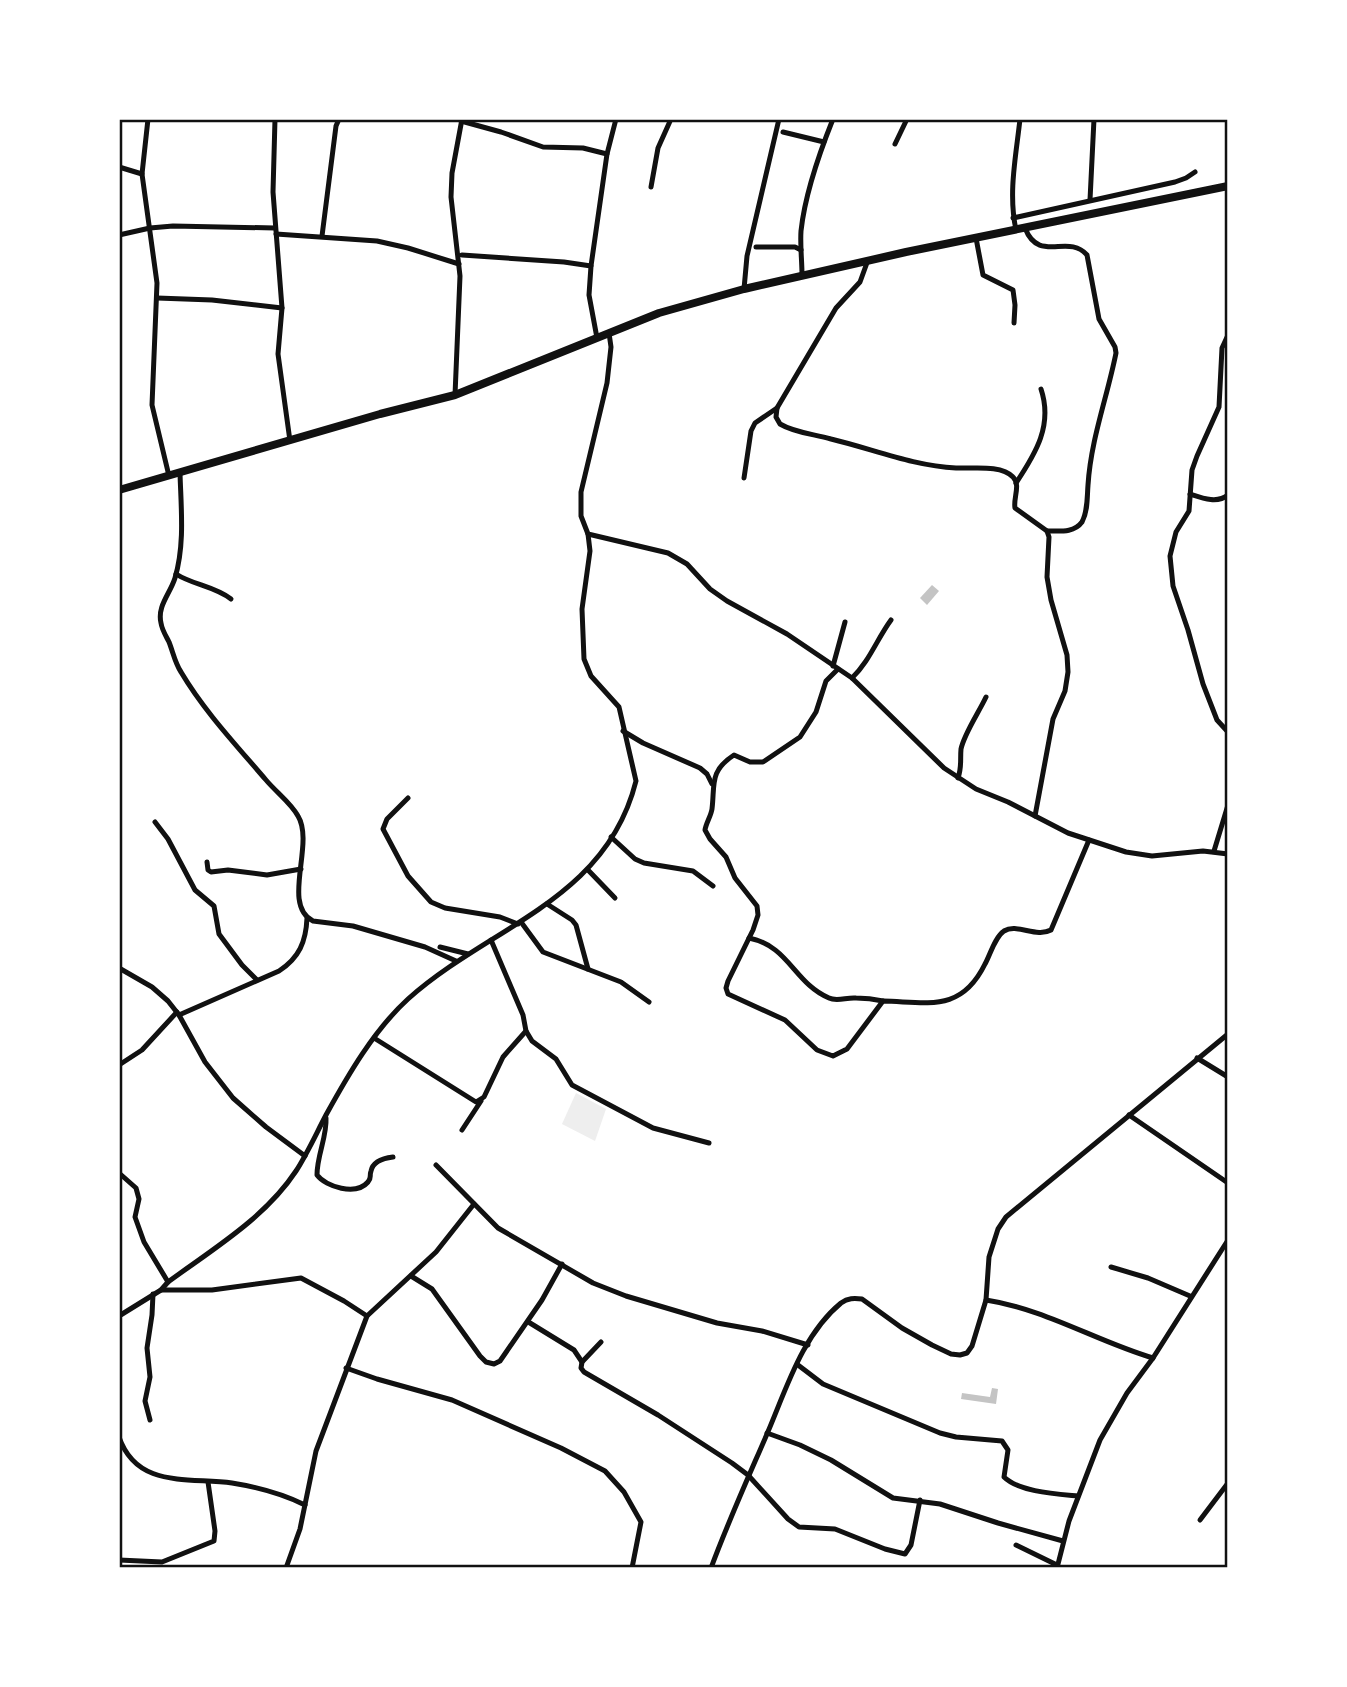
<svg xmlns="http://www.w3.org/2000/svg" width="1347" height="1687" font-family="'Work Sans',sans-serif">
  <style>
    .green { fill: #eee }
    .building { fill: #c4c4c4 }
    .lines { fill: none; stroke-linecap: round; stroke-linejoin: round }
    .minor { stroke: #111; stroke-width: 5 }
    .trunk { stroke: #111; stroke-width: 8 }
    .neatline { fill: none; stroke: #111; stroke-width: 2.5 }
  </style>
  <rect width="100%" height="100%" fill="#fff"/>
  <polygon class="green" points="576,1093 606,1109 595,1141 562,1124"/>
  <g class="building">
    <polygon points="932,585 939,591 927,605 920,598"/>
    <polygon points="992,1388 998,1389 996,1404 961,1399 962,1393 990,1397"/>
  </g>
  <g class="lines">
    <g class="minor">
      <polyline points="148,119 142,174 157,283 152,405 169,476"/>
      <polyline points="275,119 273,192 282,308 278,354 290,441"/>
      <polyline points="461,121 501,132 543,147 583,148 607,154"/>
      <polyline points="783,132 824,142"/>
      <polyline points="895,144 907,119"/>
      <polyline points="119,167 142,174"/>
      <polyline points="651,187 658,148 671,119"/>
      <polyline points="1090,200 1094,119"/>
      <polyline points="1013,218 1175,182 1186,178 1195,172"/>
      <path d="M1025 228C1039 264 1068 233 1087 255L1099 319 1115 347 1116 353C1107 398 1091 439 1088 485 1087 497 1088 511 1082 522 1074 533 1060 531 1047 531"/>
      <path d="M1016 230C1008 193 1016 156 1020 119"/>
      <polyline points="276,234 377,241 408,248 459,264"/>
      <polyline points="119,235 150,228 173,226 275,228"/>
      <polyline points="322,236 336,126 339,119"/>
      <polyline points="976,238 983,275 1013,290 1015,305 1014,323"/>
      <polyline points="756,247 795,247 801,250"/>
      <polyline points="462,255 564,262 591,266"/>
      <path d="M868 260 860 282 836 308 777 408 776 417 780 424C795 433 814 434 831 439 873 449 913 466 956 468 971 469 1001 464 1013 477 1021 485 1013 498 1015 508L1047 531 1049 537 1047 577 1051 600 1067 655 1068 672 1065 691 1053 719 1035 816"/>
      <path d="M802 275C802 261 800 245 801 231 805 193 819 154 833 119"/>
      <polyline points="744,289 747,256 779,119"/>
      <polyline points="157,298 212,300 282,308"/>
      <polyline points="609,333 611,347 607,383 581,492 581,516 588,534 668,553 687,564 710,589 727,601 787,634 852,678 944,768 976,789 1008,802 1068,833 1126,852 1152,856 1203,851 1228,854"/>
      <polyline points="1228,335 1222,348 1219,407 1197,456 1192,470 1189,511 1176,532 1170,556 1173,586 1188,630 1203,684 1217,720 1228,732"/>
      <polyline points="597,338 589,295 591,266 607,154 616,119"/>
      <polyline points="455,395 460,276 451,197 452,173 462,119"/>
      <path d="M180 473C181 508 185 544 175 578 170 594 157 606 161 623 162 630 166 636 169 642 173 652 175 663 181 672 204 711 237 746 266 780 276 792 291 803 298 816 315 844 281 905 313 921L353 926 425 947 456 961"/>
      <polyline points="744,478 751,431 755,423 777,408"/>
      <path d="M1016 483C1036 453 1053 425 1041 389"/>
      <path d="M1190 494C1202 498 1217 504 1228 495"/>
      <path d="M176 574C193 585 214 586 231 599"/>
      <polyline points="833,666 845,622"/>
      <path d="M838 669 826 681 816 712 800 737 763 762H750L734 755C709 771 715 785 712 809 711 816 706 823 705 830L710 839 726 857 735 878 757 906 758 915 753 930 728 981 726 988 728 994 785 1020 817 1050 833 1056 847 1049 883 1001C928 1002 961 1013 985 964 990 955 995 937 1004 931 1017 923 1036 938 1051 930L1089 840"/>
      <path d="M852 678C869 662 877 639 891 620"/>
      <polyline points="623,731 643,743 700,768 707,774 712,784"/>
      <path d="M958 778C962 767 960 760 961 749 964 734 979 712 986 697"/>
      <polyline points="408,798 387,819 383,829 408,876 431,902 445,908 500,917 518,924"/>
      <polyline points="155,822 168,839 195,890 214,906 219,934 242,965 257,980"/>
      <polyline points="611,837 635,859 644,863 693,871 713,886"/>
      <polyline points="1214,851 1228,805"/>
      <polyline points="207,862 208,870 211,872 228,870 267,875 301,869"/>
      <polyline points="588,870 615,898"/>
      <polyline points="547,904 572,920 576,925 588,969"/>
      <polyline points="521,922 543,952 621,982 649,1002"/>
      <path d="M749 938C789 946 794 983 829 998 837 1002 847 997 856 998 865 998 874 999 883 1001"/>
      <polyline points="491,940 523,1015 526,1031 532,1041 556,1059 572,1085 653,1128 709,1143"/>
      <polyline points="440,947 468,954"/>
      <polyline points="119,968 152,987 168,1001 179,1015 205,1062 233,1098 266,1127 305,1156"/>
      <path d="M179 1015 279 971C299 958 306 942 307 918"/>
      <polyline points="374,1038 476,1102 484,1097 503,1057 526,1031"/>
      <polyline points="1197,1058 1228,1077"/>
      <polyline points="119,1065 142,1050 177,1012"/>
      <polyline points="1129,1115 1228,1183"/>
      <path d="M326 1118C327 1137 317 1155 317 1175 326 1187 356 1196 368 1182 372 1177 369 1177 371 1171 373 1161 385 1158 393 1157"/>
      <polyline points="462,1130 481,1101"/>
      <polyline points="436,1165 498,1228 593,1283 626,1296 717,1323 762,1331 808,1345"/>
      <polyline points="119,1173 136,1188 139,1199 135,1217 144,1242 168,1282"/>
      <polyline points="1111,1267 1148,1278 1190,1296"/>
      <polyline points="411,1276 432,1289 480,1356 486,1362 494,1364 500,1361 542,1300 562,1264"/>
      <polyline points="161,1290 212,1290 301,1278 344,1301 367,1316"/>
      <path d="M986 1300C1045 1309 1096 1341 1153 1358"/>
      <path d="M119 1316 161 1290 168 1282C213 1249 265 1218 296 1171 307 1154 316 1134 326 1115 348 1075 374 1030 408 999 489 926 606 901 636 781L619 707 591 676 584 659 582 609 590 551 588 534"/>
      <polyline points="530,1323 574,1350 582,1362"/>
      <polyline points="601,1342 582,1362 581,1368 584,1372 658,1415 732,1463 748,1475 788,1519 799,1527 835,1529 885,1549 905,1554 911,1545 920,1500"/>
      <path d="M798 1365 823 1384 940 1433 956 1437 1002 1441 1008 1450 1004 1477C1019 1492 1057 1494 1078 1496"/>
      <polyline points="346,1368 377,1379 452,1400 561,1448 605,1471 624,1492 641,1522 632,1568"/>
      <polyline points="150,1420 145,1401 150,1377 147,1348 152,1315 153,1294"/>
      <polyline points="767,1433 800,1445 831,1460 893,1498 940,1504 998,1523 1063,1541"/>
      <path d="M119 1437C137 1489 189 1477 232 1483 257 1487 281 1493 305 1505"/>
      <polyline points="1200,1520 1228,1483"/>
      <polyline points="1016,1545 1057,1565"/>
      <polyline points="119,1560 162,1562 214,1541 215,1531 208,1482"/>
      <polyline points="286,1568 300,1529 316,1451 367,1316 436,1252 474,1204"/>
      <path d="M711 1568C728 1522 748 1478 767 1434 786 1390 802 1335 841 1303 848 1298 854 1298 862 1299L902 1328 932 1345 951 1354 960 1355 967 1353 972 1346 986 1300 989 1257 998 1229 1006 1217 1228 1034"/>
      <polyline points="1057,1568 1069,1521 1100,1440 1127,1393 1153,1358 1228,1240"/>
    </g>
    <polyline class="trunk" points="119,490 380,414 455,395 659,313 744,289 906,252 1228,186"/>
  </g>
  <rect width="1347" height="1687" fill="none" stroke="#ffffff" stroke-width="242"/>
  <rect x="121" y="121" width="1105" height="1445" class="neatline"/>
</svg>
